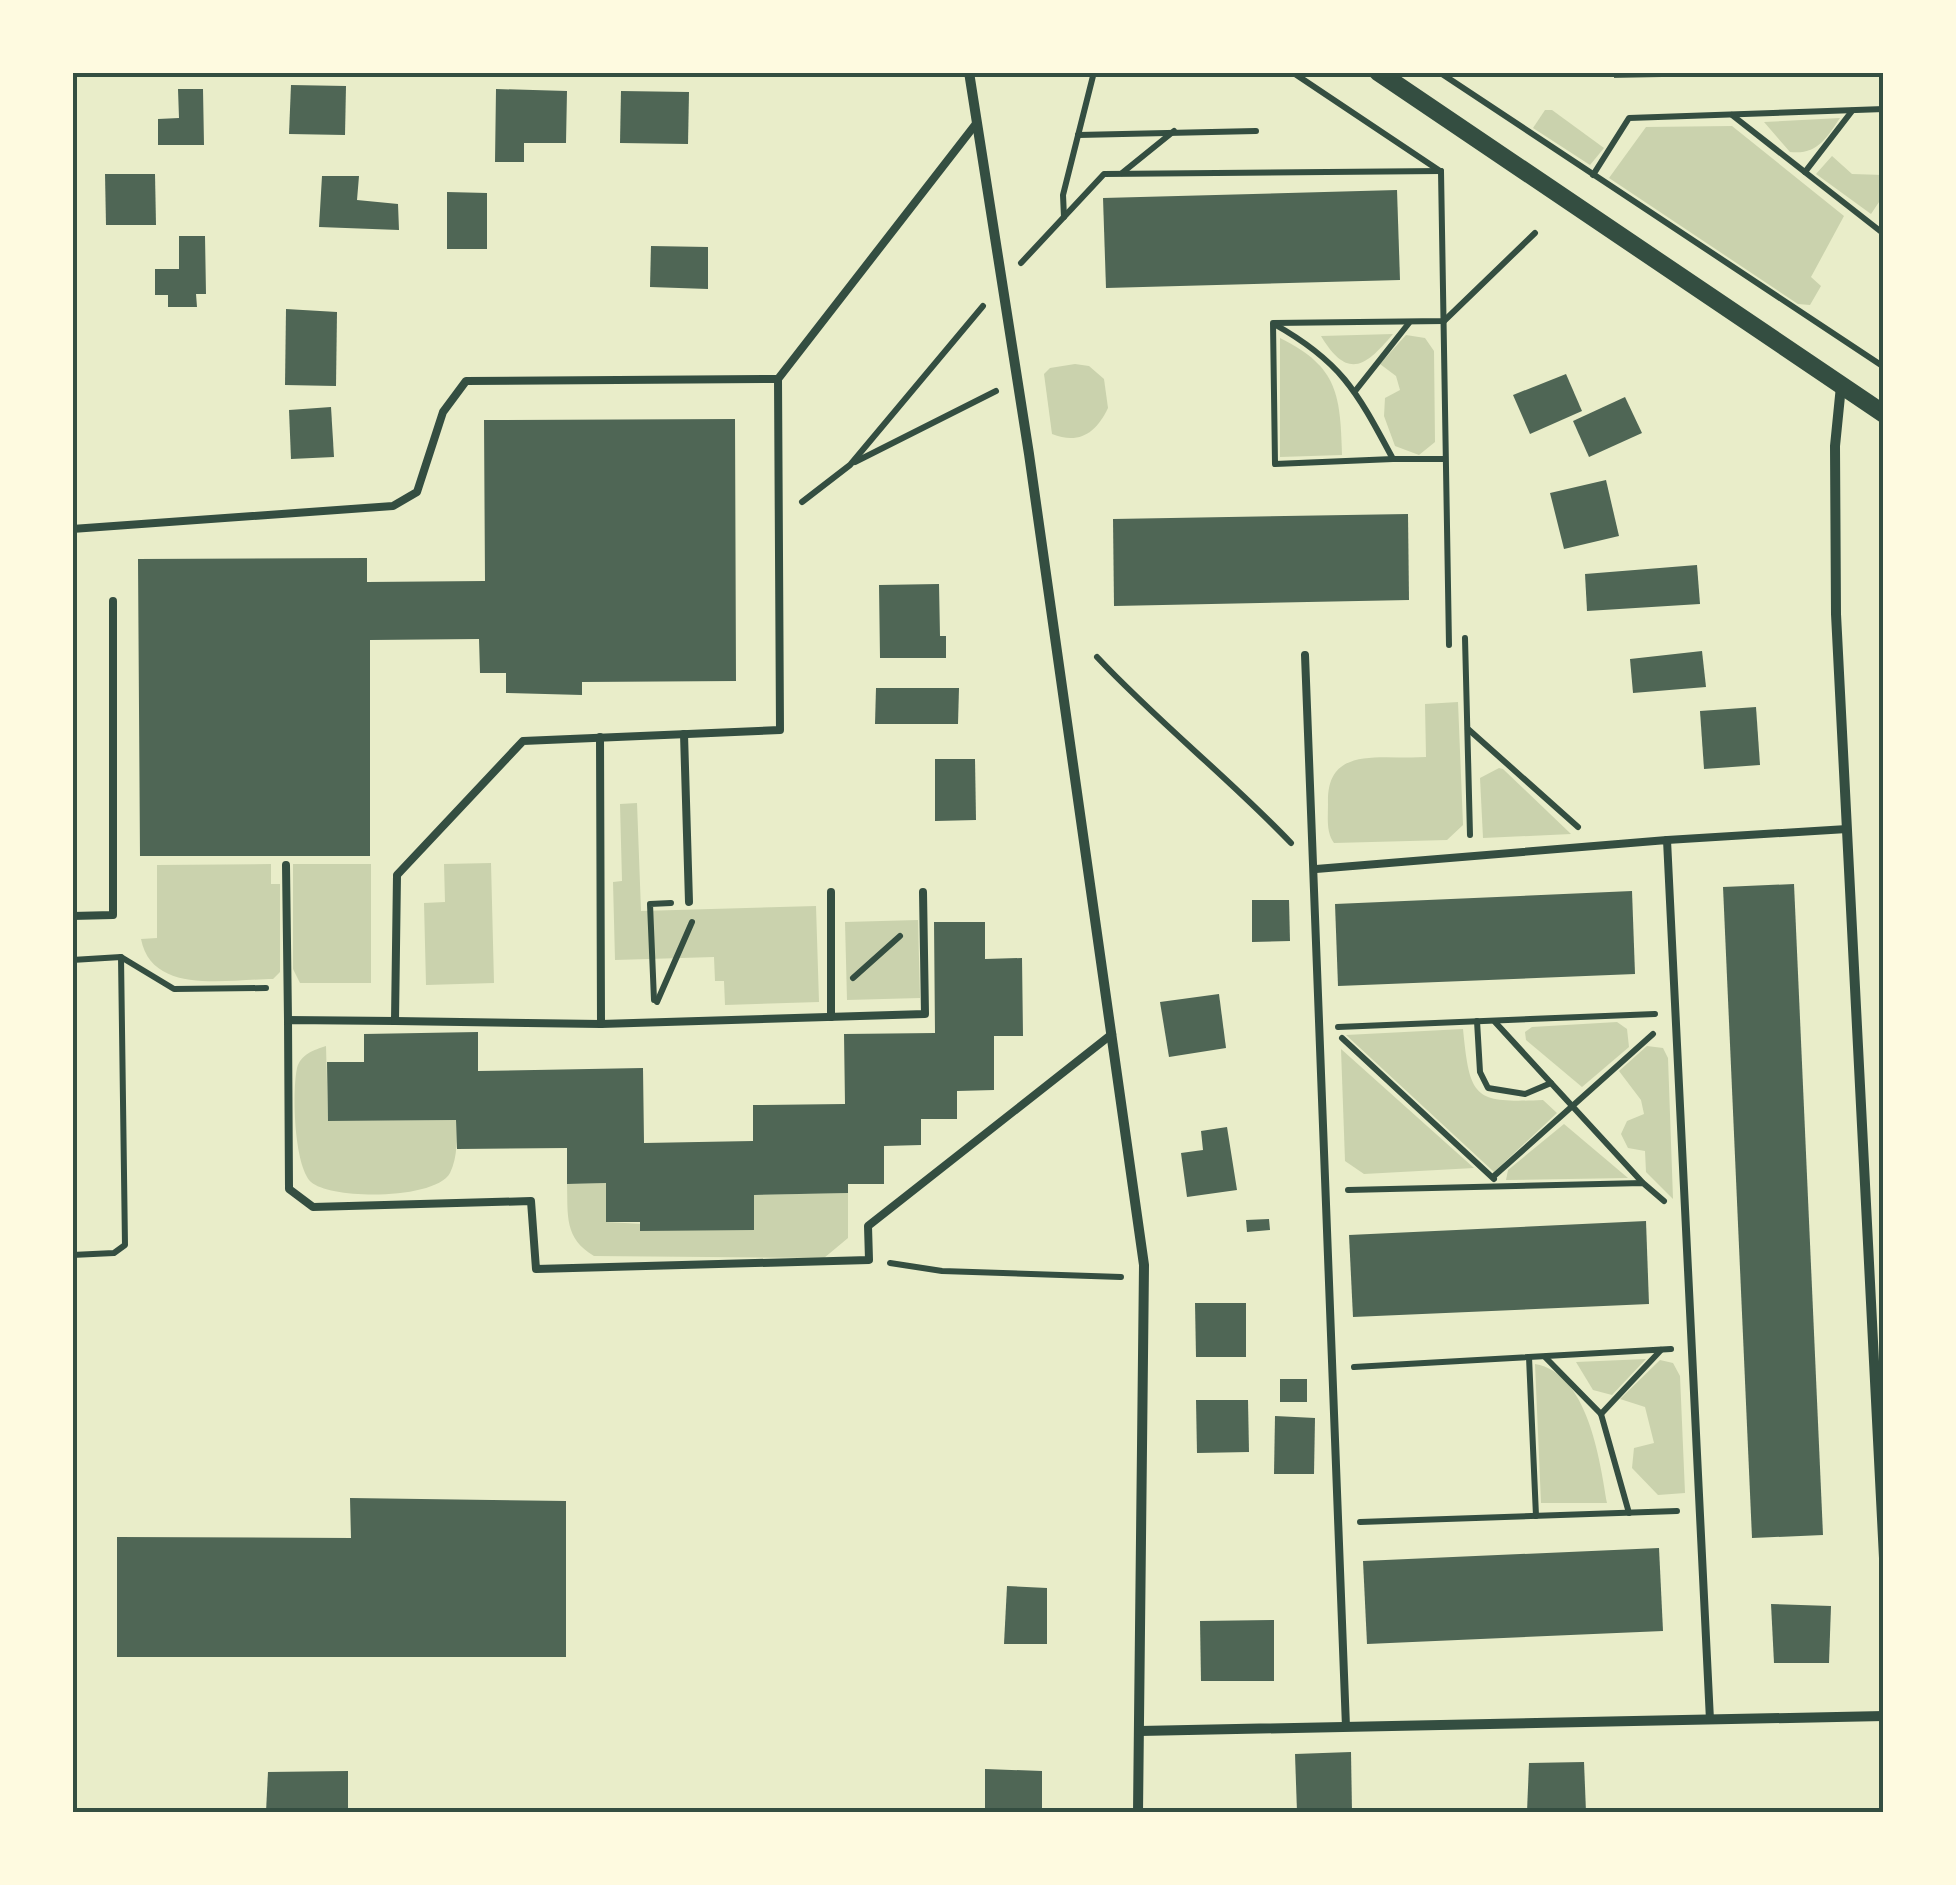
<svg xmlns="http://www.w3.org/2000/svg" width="1956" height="1885" font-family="'Space Grotesk',sans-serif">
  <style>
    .green { fill: #cad2ad }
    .building { fill: #4f6655 }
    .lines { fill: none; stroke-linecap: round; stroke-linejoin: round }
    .path { stroke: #344e41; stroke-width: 6 }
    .service { stroke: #344e41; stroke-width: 8 }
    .minor { stroke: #344e41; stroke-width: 10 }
    .tertiary { stroke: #344e41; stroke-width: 18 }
    .neatline { fill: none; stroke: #344e41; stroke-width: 4 }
  </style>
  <rect width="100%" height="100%" fill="#e9edc9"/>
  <g class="green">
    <polygon points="1545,110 1552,110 1604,148 1590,165 1533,128"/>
    <path d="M1840 118C1826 139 1817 155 1790 152L1764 122Z"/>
    <polygon points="1732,126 1844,216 1811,277 1821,286 1810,305 1798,304 1609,178 1646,127"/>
    <polygon points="1832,156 1852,174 1883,175 1883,196 1871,214 1816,174"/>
    <path d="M1393 334C1366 366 1348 381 1321 336Z"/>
    <polygon points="1406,335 1425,338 1434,351 1435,442 1419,455 1395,446 1384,416 1385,398 1400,390 1396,376 1380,364"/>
    <path d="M1280 338C1339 367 1340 396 1342 455L1280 457Z"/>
    <path d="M1075 364 1089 366 1104 379 1108 408C1096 433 1079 445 1052 434L1044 374 1050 368Z"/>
    <path d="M1458 702 1463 825 1447 840 1334 843C1326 832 1328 818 1328 804 1326 744 1381 760 1426 757L1425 704Z"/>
    <polygon points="1499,768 1503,769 1571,834 1483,838 1480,778"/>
    <polygon points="637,803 641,911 816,906 819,1002 725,1005 724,981 715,981 714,957 615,960 613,882 622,881 620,804"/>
    <polygon points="491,863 494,983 426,985 424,903 445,902 444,864"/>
    <path d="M271 864V884H280V972L273 979C229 979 152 996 141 939L157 938V865Z"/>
    <polygon points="293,864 371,864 371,983 300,983 293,969"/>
    <polygon points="918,920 920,998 847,1000 845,922"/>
    <polygon points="1617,1022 1627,1029 1629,1047 1582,1087 1526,1040 1525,1032 1532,1027"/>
    <path d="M1463 1029C1470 1099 1474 1103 1543 1100L1557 1113 1494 1172 1346 1035Z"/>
    <path d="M326 1046 328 1121 456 1120C457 1137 458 1157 450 1173 435 1200 331 1200 311 1182 294 1165 292 1092 297 1068 301 1054 314 1050 326 1046Z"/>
    <polygon points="1647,1046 1663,1048 1668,1058 1673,1199 1646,1172 1645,1151 1628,1148 1621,1134 1627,1121 1644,1114 1641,1100 1619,1071"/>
    <polygon points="1341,1049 1474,1168 1364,1174 1345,1161"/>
    <polygon points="1564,1124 1628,1178 1506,1180 1508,1170"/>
    <path d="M606 1183V1222L754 1230V1195L848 1193V1238L824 1258 594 1256C564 1238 568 1216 567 1184Z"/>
    <polygon points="1646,1359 1612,1395 1593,1390 1576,1362"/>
    <polygon points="1660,1360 1673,1363 1680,1376 1685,1493 1658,1495 1632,1468 1634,1448 1654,1443 1645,1407 1620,1399"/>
    <path d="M1535 1364C1588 1373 1600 1460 1607 1503H1541Z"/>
  </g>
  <g class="building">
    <polygon points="1614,72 1710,72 1710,76 1614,78"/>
    <polygon points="291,85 346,86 345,135 289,134"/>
    <polygon points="178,89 203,89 204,145 158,145 158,119 179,118"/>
    <polygon points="496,89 567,91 566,143 524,143 524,162 495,162"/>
    <polygon points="621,91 689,92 688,144 620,143"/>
    <polygon points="105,174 155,174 156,225 106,225"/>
    <polygon points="322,176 359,176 357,200 398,204 399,230 319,227"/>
    <polygon points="1397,190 1400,280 1106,288 1103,198"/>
    <polygon points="447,192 487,193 487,249 447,249"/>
    <polygon points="179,236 205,236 206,294 196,294 197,307 168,307 168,295 155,295 155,269 179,269"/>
    <polygon points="651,246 708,247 708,289 650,287"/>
    <polygon points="286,309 337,312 336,386 285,385"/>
    <polygon points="1566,374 1582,411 1530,434 1513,395"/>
    <polygon points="1625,397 1642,433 1589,457 1573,421"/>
    <polygon points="331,407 334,457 291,459 289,410"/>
    <polygon points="735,419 736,681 582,682 582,695 506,693 506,673 480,673 479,639 370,640 370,856 140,856 138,559 367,558 367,582 485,581 484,420"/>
    <polygon points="1606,480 1619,536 1564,549 1550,493"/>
    <polygon points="1408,514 1409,600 1114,606 1113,519"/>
    <polygon points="1697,565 1700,604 1587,611 1585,574"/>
    <polygon points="939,584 940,636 946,636 946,658 880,658 879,585"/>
    <polygon points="1702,651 1706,687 1633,693 1630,659"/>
    <polygon points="876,688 959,688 958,724 875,724"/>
    <polygon points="1756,707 1760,765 1704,769 1700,711"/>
    <polygon points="935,759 975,759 976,820 935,821"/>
    <polygon points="1794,884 1823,1535 1752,1538 1723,887"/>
    <polygon points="1632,891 1635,974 1338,986 1335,904"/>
    <polygon points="1252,900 1289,900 1290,941 1252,942"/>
    <polygon points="934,922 985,922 985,959 1022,958 1023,1036 994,1036 994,1090 957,1091 957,1119 921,1119 921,1145 884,1146 884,1184 848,1184 848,1193 754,1195 754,1230 640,1231 640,1222 606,1222 606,1183 567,1184 567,1148 457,1149 456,1120 328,1121 327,1062 364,1062 364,1034 478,1032 478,1071 643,1068 644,1143 753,1141 753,1105 845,1104 844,1034 935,1033"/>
    <polygon points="1219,994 1226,1048 1169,1057 1160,1002"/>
    <polygon points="1227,1127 1237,1190 1187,1197 1181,1153 1203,1150 1201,1131"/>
    <polygon points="1269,1219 1270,1230 1247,1232 1246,1220"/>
    <polygon points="1646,1221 1649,1304 1353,1317 1349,1235"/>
    <polygon points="1195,1303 1246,1303 1246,1357 1196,1357"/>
    <rect x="1280" y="1379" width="27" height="23"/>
    <polygon points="1196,1400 1248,1400 1249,1452 1197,1453"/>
    <polygon points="1275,1416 1315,1418 1314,1474 1274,1474"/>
    <polygon points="350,1498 566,1501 566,1657 117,1657 117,1537 351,1538"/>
    <polygon points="1659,1548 1663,1631 1367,1644 1363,1561"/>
    <polygon points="1007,1586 1047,1588 1047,1644 1004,1644"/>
    <polygon points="1771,1604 1831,1606 1829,1663 1774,1663"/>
    <polygon points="1274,1620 1274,1681 1201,1681 1200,1621"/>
    <polygon points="1351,1752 1352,1812 1297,1812 1295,1754"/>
    <polygon points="1584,1762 1586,1812 1527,1812 1529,1763"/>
    <polygon points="985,1769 1042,1771 1042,1812 985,1812"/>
    <polygon points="348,1771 348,1812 266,1812 268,1772"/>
  </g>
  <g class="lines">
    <g class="path">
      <polyline points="1292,72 1440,171"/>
      <polyline points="1439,72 1884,367"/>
      <polyline points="1732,115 1884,234"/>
      <polyline points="1078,135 1256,131"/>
      <polyline points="1441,171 1449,645"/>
      <polyline points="1805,172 1852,111"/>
      <polyline points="1122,173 1174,131"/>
      <polyline points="1593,175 1629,118 1884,109"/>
      <polyline points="1064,217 1063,195 1094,72"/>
      <polyline points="1021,263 1104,174 1441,171"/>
      <path d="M1274 324C1342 362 1357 392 1393 459H1445"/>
      <polyline points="1356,390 1409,323"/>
      <polyline points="1393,459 1275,464 1273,323 1444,321 1535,233"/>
      <polyline points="855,462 996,391"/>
      <polyline points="802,502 850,465 983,306"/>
      <polyline points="1465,638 1470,835"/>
      <path d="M1097 657C1159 723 1229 778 1291 843"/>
      <polyline points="1468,729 1578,827"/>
      <polyline points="72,960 121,957 174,989 266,988"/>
      <polyline points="853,978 900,936"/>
      <polyline points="654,1000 650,904 671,903"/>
      <polyline points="657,1002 692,922"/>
      <polyline points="1477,1021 1480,1072 1488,1088 1525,1094 1551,1083"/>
      <polyline points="1495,1022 1642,1182"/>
      <polyline points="1338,1027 1655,1014"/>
      <polyline points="1342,1038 1494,1179"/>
      <polyline points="1494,1176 1653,1034"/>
      <polyline points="1348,1190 1643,1183 1664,1201"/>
      <polyline points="72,1255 114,1253 125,1245 121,957"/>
      <polyline points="890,1263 942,1271 1121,1277"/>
      <polyline points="1529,1357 1536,1516"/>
      <polyline points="1545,1357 1601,1414 1629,1513"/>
      <polyline points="1354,1367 1671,1349"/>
      <polyline points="1601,1414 1661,1350"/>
      <polyline points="1360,1522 1677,1511"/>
    </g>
    <g class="service">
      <polyline points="778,379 780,730 523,741 397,875 395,1021 288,1020 289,1189 313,1207 531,1201 536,1269 869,1260 868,1226 1112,1034"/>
      <polyline points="72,529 393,506 417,492 443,412 466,381 778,379 975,125"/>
      <polyline points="1305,655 1346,1727"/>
      <polyline points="684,734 689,902"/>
      <polyline points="1667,840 1847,829"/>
      <polyline points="286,865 288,1020"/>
      <polyline points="1316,869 1667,840 1710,1720"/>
      <polyline points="831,892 831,1017"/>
      <polyline points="72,916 113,915 113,601"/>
      <polyline points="395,1021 601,1024 600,737"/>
      <polyline points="601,1024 925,1014 923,892"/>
    </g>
    <g class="minor">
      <polyline points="969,72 1029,454 1144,1265 1138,1812"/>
      <polyline points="1841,386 1835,446 1836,614 1884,1558"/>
      <polyline points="1140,1731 1884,1716"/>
    </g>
    <polyline class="tertiary" points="1378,72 1884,414"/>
  </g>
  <rect width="1956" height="1885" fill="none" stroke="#fefae0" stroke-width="150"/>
  <rect x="75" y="75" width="1806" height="1735" class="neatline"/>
</svg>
